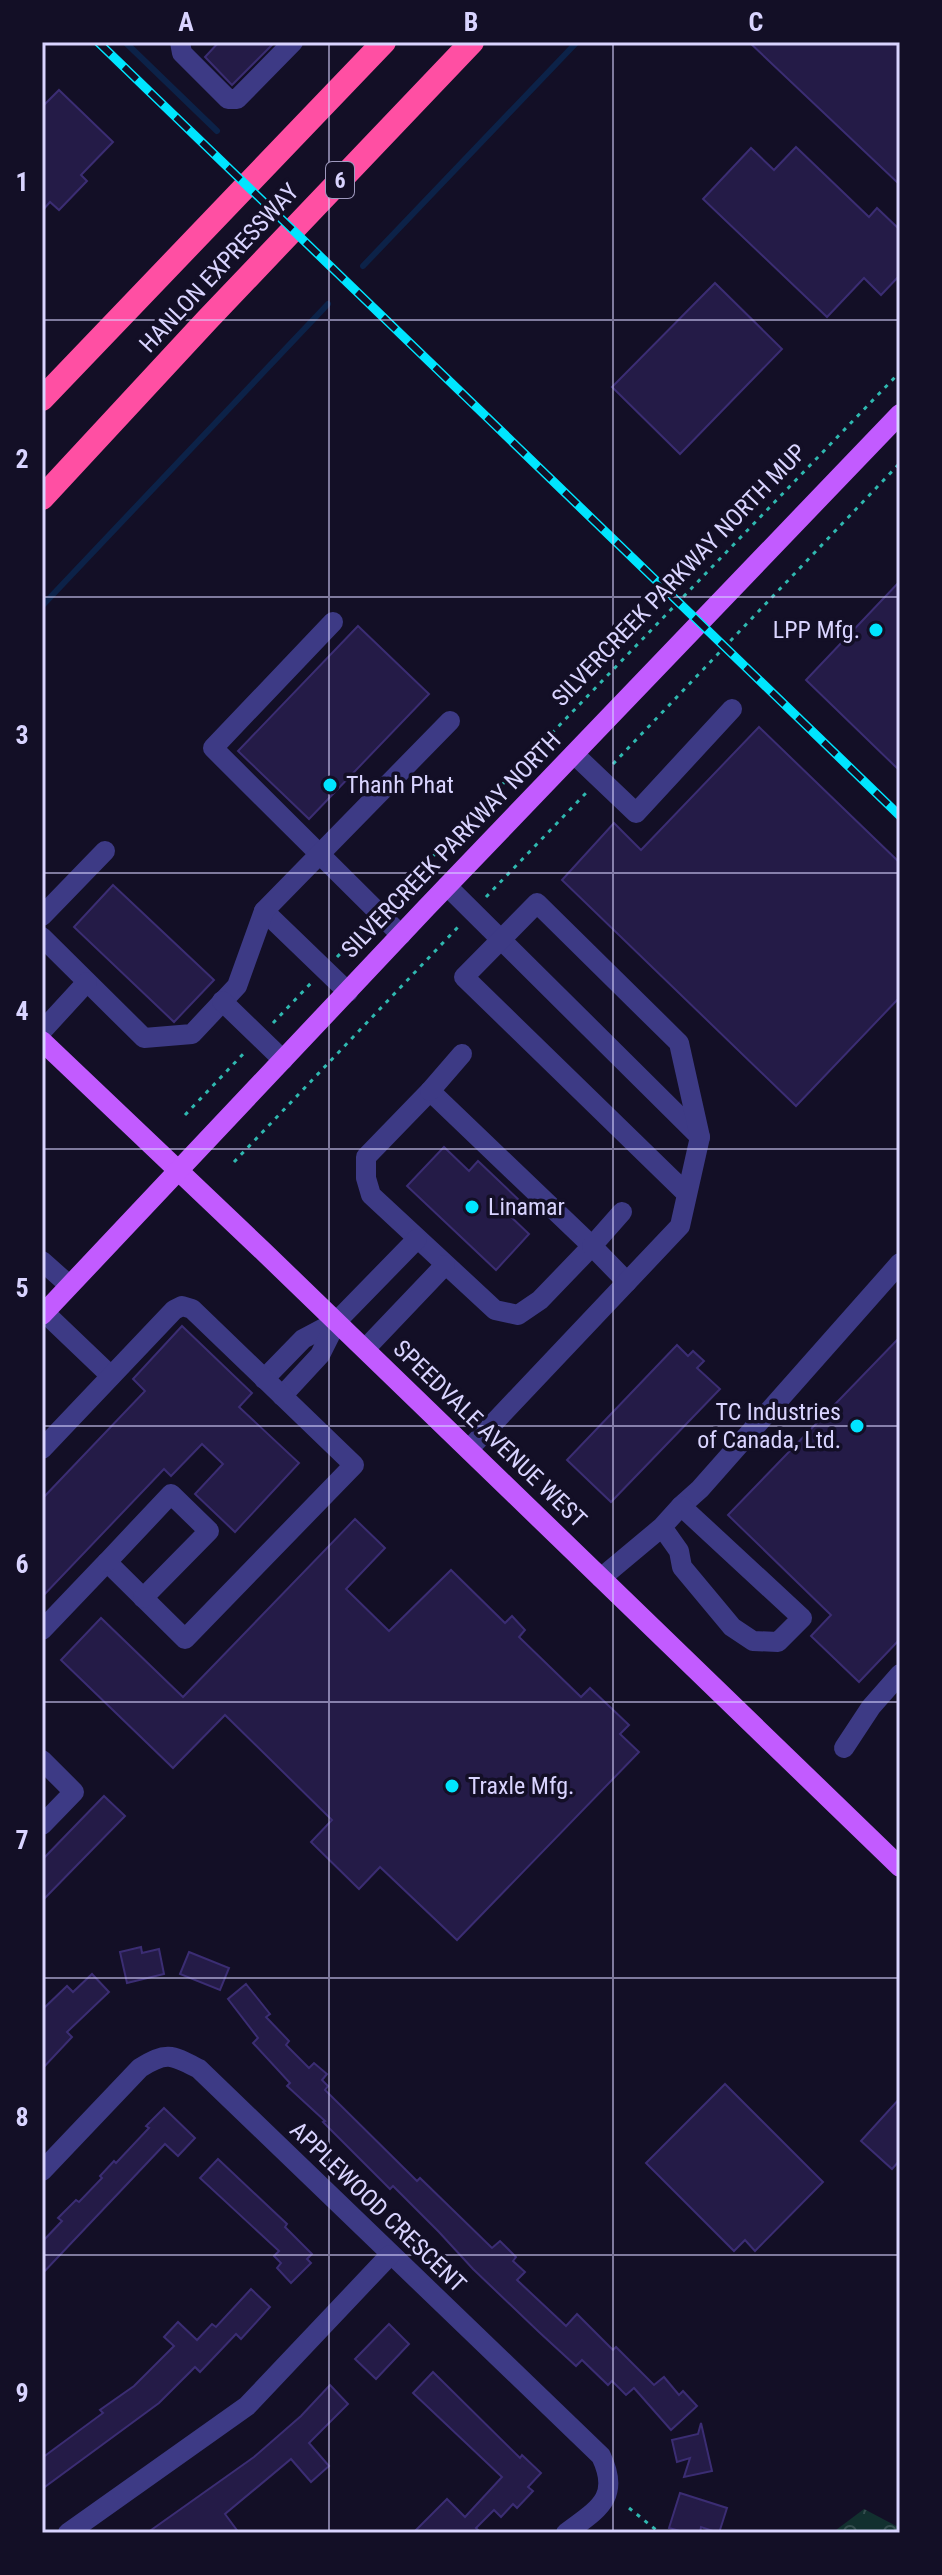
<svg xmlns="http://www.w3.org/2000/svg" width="942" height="2575" font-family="'Roboto Condensed',sans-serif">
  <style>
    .park { fill: url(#park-crowns) }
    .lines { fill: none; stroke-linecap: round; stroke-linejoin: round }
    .stream { stroke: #0c2248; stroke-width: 6 }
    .building { fill: #241b47; stroke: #3b2d73; stroke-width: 2 }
    .path { stroke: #2fb8b0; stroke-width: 3; stroke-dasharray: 4 6; stroke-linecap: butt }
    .minor { stroke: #3d3a85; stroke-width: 20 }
    .major { stroke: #c25bff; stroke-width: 20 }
    .highway { stroke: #ff4fa3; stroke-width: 24 }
    .rail-casing { stroke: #00e5ff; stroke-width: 9 }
    .rail { stroke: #130f26; stroke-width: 6; stroke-dasharray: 18; stroke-linecap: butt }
    .grid { fill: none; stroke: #d9d4ff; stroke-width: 2; stroke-opacity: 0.55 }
    .poi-dot { fill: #00e5ff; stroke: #130f26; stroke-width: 3 }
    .labels { text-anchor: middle; stroke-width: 7; stroke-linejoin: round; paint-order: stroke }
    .shield { fill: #130f26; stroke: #9e99be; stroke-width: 2 }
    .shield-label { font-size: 22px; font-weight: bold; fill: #d9d4ff }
    .street-label { font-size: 24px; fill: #d9d4ff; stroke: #130f26 }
    .poi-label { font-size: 24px; fill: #d9d4ff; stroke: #130f26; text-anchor: start }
    .neatline { fill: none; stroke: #d9d4ff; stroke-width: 3 }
    .grid-label { font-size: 26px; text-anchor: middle; font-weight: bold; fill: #d9d4ff }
  </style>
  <defs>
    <pattern id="park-crowns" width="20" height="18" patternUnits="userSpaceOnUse" patternTransform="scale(2)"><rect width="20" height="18" fill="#12302f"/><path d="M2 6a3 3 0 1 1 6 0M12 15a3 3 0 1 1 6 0" fill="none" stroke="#344d4e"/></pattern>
  </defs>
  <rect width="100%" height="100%" fill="#130f26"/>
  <polygon class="park" points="864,2509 900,2528 900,2533 832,2533"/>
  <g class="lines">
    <g class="stream">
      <polyline points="125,42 217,131"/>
      <polyline points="363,266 577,42"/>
      <polyline points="42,606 328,304"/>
    </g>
  </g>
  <g class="building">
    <polygon points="219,42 275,42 232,85 205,57"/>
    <polygon points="749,42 900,42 900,185"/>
    <polygon points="59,90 113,142 81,175 87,181 59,210 50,202 42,211 42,107"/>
    <polygon points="796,147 869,217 877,208 900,230 900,275 881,295 864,278 827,317 703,199 751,148 774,170"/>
    <polygon points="715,283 782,349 680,454 612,387"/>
    <polygon points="900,581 900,771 806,680"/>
    <polygon points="358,626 429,694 309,819 238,751"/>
    <polygon points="759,727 900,863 900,997 796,1106 562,880 614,823 641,850"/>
    <polygon points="113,885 214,980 174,1022 74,927"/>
    <polygon points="444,1147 469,1171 478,1161 520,1201 508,1214 529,1234 496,1270 407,1186"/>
    <polygon points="182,1326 252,1393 239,1407 299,1463 235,1532 195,1494 223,1464 202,1444 171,1476 164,1469 42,1597 42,1499 145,1391 133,1379"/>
    <polygon points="900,1337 900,1639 859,1682 811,1636 831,1615 728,1515"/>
    <polygon points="677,1345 688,1356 693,1351 704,1361 697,1368 720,1389 611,1502 567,1460"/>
    <polygon points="355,1519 385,1548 346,1589 389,1631 451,1570 505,1623 512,1616 525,1630 519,1637 581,1697 590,1688 629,1725 620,1734 639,1752 457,1940 380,1867 359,1889 311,1842 332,1820 225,1715 173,1768 61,1660 101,1618 183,1697"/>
    <polygon points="104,1796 125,1816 42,1901 42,1860"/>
    <polygon points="141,1947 142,1953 159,1949 164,1974 127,1983 120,1952"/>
    <polygon points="189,1952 229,1968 220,1990 180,1974"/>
    <polygon points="92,1974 109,1992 67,2032 72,2037 42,2069 42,2010 67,1986 73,1992"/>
    <polygon points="246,1984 270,2014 266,2017 289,2041 286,2045 309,2068 314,2063 327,2074 322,2080 328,2086 325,2090 417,2181 420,2178 492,2248 500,2241 516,2257 513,2261 525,2272 517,2280 566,2326 577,2314 613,2350 616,2347 654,2385 664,2377 679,2395 683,2391 697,2406 671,2430 634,2388 626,2395 612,2381 608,2385 582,2360 576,2366 539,2332 473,2269 439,2232 393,2186 390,2189 323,2122 325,2121 287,2086 290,2083 253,2043 258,2038 228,1999"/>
    <polygon points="725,2084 823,2182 755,2251 745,2240 734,2251 646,2163"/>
    <polygon points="900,2098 900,2160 892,2169 861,2141"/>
    <polygon points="164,2108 195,2138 178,2156 165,2144 42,2274 42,2242 62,2221 58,2218 76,2200 79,2202 102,2178 100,2176 114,2161 116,2163 149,2128 146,2126"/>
    <polygon points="218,2159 287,2224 285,2227 312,2254 307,2259 311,2263 291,2283 277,2268 281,2263 274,2256 279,2251 200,2178"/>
    <polygon points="251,2289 270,2307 241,2339 236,2334 200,2372 195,2367 159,2403 42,2489 42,2458 103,2413 100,2410 134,2386 174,2346 164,2337 178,2322 197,2340 212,2324 216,2327"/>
    <polygon points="389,2324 409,2344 376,2379 355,2359"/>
    <polygon points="433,2372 520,2458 522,2455 541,2473 528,2487 533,2491 517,2508 513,2504 501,2517 494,2510 476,2528 481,2533 413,2533 447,2499 465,2517 502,2477 413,2393"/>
    <polygon points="330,2385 348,2404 309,2443 329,2466 311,2482 291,2459 225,2514 239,2533 147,2533 254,2457 301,2416"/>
    <polygon points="701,2423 712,2471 684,2477 690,2458 677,2462 672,2440 698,2434"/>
    <polygon points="680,2493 727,2508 719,2533 701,2527 700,2533 687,2533 669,2528"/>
  </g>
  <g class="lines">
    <g class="path">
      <polyline points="613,764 900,463"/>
      <polyline points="486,897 586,793"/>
      <polyline points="392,899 900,372"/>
      <polyline points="337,957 365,928"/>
      <polyline points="273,1023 312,982"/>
      <polyline points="185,1115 245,1052"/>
      <polyline points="234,1162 459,926"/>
      <polyline points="629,2508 660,2533"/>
    </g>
    <g class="minor">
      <polyline points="180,42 182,53 228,99 237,99 293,42"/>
      <polyline points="333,622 213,748 401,935"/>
      <polyline points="574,754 636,813 732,709"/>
      <polyline points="447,886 700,1137"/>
      <polyline points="264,911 348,992"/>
      <polyline points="42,916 105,851"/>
      <polyline points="42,937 144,1038 192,1034 237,986 264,911 450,721"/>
      <polyline points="222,1001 283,1060"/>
      <polyline points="42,1031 87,982"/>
      <polygon points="430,1091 592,1246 540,1300 518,1315 495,1310 371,1195 366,1178 366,1157"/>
      <polyline points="430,1091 462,1054"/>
      <polyline points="622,1212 592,1246 627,1282"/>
      <polyline points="42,1261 69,1285"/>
      <polyline points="44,1312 111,1376"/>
      <polyline points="365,1349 445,1265"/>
      <polyline points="264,1379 303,1339 337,1321 417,1239"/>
      <polyline points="282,1396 320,1355 337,1321"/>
      <polyline points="42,1449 174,1310 182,1306 192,1309 354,1465 185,1639 107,1562 42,1630"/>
      <polyline points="469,1449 680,1226 700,1137 679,1043 537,903 464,977 687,1194"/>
      <polyline points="681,1506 700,1489 900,1263"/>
      <polyline points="107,1562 171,1494 209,1531 143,1598"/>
      <polyline points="601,1578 662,1527 681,1506 802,1618 778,1642 753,1641 732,1627 682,1567 679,1551 662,1527"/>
      <polyline points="844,1748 871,1707 900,1674"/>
      <polyline points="42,1760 74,1792 42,1825"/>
      <path d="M42 2171 140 2068C167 2051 172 2055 199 2069L601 2456C621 2498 598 2509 566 2533"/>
      <polyline points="68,2533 247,2406 390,2255"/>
    </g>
    <g class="major">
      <polyline points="42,1041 263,1251 900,1867"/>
      <polyline points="42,1315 426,908 900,414"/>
    </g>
    <g class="highway">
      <polyline points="42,399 384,42"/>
      <polyline points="42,498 208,319 472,42"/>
    </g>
    <g class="rail-casing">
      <polyline id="rail" points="98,42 900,816"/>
    </g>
    <use href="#rail" class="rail"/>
  </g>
  <path class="grid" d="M329 42V2533M613 42V2533M42 320H900M42 597H900M42 873H900M42 1149H900M42 1426H900M42 1702H900M42 1978H900M42 2255H900"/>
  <g class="poi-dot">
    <circle cx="876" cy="630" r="8"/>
    <circle cx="330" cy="785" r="8"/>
    <circle cx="472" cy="1207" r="8"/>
    <circle cx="857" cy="1426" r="8"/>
    <circle cx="452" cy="1786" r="8"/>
  </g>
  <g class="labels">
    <rect class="shield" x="326" y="162" width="28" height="36" rx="6"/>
    <g class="shield-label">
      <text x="340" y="188">6</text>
    </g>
    <g class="street-label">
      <text transform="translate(219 268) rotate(-47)" y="8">HANLON EXPRESSWAY</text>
      <text transform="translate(679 575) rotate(-46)" y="8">SILVERCREEK PARKWAY NORTH MUP</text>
      <text transform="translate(451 845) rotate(-46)" y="8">SILVERCREEK PARKWAY NORTH</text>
      <text transform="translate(490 1434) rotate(44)" y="8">SPEEDVALE AVENUE WEST</text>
      <text transform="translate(378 2207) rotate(44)" y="8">APPLEWOOD CRESCENT</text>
    </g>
    <g class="poi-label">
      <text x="860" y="638" text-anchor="end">LPP Mfg.</text>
      <text x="346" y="793">Thanh Phat</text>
      <text x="488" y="1215">Linamar</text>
      <text x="841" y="1420" text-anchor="end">TC Industries<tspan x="841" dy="28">of Canada, Ltd.</tspan></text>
      <text x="468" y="1794">Traxle Mfg.</text>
    </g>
  </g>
  <rect width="942" height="2575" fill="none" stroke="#130f26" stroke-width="88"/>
  <rect x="44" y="44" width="854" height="2487" class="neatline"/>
  <g class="grid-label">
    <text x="186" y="31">A</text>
    <text x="471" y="31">B</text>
    <text x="756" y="31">C</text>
    <text x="22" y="191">1</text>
    <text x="22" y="468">2</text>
    <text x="22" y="744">3</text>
    <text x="22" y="1020">4</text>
    <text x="22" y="1297">5</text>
    <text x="22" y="1573">6</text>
    <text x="22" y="1849">7</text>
    <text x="22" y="2126">8</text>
    <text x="22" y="2402">9</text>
  </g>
</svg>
